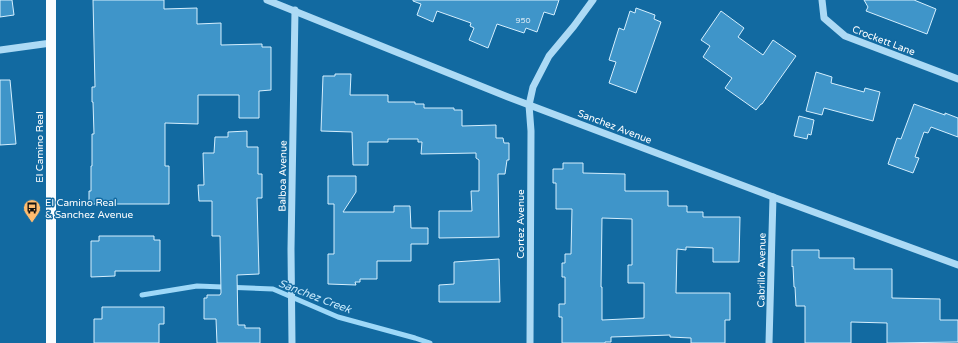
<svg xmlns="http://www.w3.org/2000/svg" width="958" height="343" font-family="'Varela Round',sans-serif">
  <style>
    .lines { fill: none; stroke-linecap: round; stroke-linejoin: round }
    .stream { stroke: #9ed8f8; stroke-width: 5 }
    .building { fill: #3f95c9; stroke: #d5effe; fill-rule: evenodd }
    .minor { stroke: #acdaf5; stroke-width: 7 }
    .major { stroke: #f9fdff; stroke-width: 10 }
    .labels { text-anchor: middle; stroke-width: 3; stroke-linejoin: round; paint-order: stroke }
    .number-label { font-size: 8px; fill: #cfe4f2 }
    .street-label { font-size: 10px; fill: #fff; stroke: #126aa1 }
    .poi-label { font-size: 10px; fill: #fff; stroke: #126aa1; text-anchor: start }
    .water-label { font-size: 11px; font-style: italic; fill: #c7e9fc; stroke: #126aa1 }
  </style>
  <rect width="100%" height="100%" fill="#126aa1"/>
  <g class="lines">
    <polyline class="stream" points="142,295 197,286 273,289 338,317 415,338 430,343"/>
  </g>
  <g class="building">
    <polygon points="0,0 12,0 14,15 0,17"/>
    <polygon points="93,0 164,0 164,9 197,8 197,24 221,23 221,45 262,44 262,47 271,47 271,90 259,91 259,118 239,118 239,95 198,95 198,124 165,123 165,166 169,166 169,204 89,204 89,191 91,191 91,166 92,166 92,134 94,134 93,102 92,102 92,87 95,87"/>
    <polygon points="413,0 559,0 554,15 544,12 537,32 526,28 524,33 497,24 488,48 469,40 474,28 470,26 471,23 437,11 433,22 417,15 421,4 413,1"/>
    <polygon points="864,0 914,0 936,9 927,34 866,11 868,7"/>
    <polygon points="636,8 655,15 654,19 661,22 636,93 609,83 616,62 609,60 619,28 624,30 630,11 635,13"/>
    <polygon points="721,11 744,28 738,37 763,55 773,40 796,56 762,104 761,104 756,110 725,88 732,78 703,57 710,46 701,40"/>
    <polygon points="816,72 832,77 831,83 864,92 865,88 880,92 873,121 824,108 822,115 806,111"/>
    <polygon points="335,74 351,74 350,95 388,95 388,102 415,102 415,104 424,104 424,108 454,108 454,110 462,110 462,126 496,125 496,138 503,138 504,143 509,143 509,160 507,160 505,174 498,174 499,237 439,238 439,211 472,211 471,191 479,191 479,160 476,158 476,153 421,154 422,142 418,142 418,139 388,139 388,142 368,142 368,165 353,165 352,132 321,131 323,76 335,76"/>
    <polygon points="0,80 10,80 16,144 0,145"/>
    <polygon points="914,104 945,115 945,113 958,118 958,137 931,127 928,133 924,132 915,157 919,158 913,173 888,164 897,138 901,139"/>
    <polygon points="799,116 814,120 811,135 808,134 807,139 794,136"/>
    <polygon points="247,131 247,147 258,147 258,174 262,174 262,198 257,198 259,274 237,275 238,325 245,325 245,328 260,328 260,343 217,343 216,319 204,319 204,298 207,298 207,295 220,295 221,293 220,236 212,236 212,201 199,201 198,185 204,185 203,153 214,153 215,137 228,137 228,132"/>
    <path d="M563 163H583V173L625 174V191H668V206H687V212H703V217H740L739 262H713V248L686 247V250L677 249 676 293H730V320H725V343H691V338L670 337V335L611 337V342H605V343H562V317H559V304H565V277H562V263H565V254H571L572 209H556V183H553V169H563ZM602 218 632 219V265H628V283H644V318L602 320V287H601Z"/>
    <polygon points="328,176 356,176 356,192 343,212 394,212 394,206 410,206 411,228 428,228 428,244 411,244 411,261 377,261 377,279 360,279 360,282 355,282 356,285 328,284 328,254 334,254 334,204 328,204"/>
    <polygon points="99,236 154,236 154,240 160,240 160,271 115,271 115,276 91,277 91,241 99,241"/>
    <polygon points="792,250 819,250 819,258 854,258 854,269 892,269 892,298 940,299 940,320 958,320 958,342 887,343 887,323 851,322 851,343 805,343 805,306 796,306 795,287 794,287 793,266 792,267"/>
    <polygon points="499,259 500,302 439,302 439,285 454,284 454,262"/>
    <polygon points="102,307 164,307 164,324 159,324 159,343 94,343 94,319 102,319"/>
  </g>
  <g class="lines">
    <g class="minor">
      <polyline points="267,0 508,97 773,197 958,265"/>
      <polyline points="822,0 824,18 845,36 958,79"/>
      <polyline points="0,50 51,43"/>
      <polyline points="292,343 291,249 295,10"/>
      <polyline points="530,343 531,131 529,105 533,87 549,56 574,26 593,0"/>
      <polyline points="769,343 773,197"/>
    </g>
    <polyline class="major" points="51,343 51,0"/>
  </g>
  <defs>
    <g id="bus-pin" transform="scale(0.9)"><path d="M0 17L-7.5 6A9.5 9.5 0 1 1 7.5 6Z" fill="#ffbc6f" stroke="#126aa1"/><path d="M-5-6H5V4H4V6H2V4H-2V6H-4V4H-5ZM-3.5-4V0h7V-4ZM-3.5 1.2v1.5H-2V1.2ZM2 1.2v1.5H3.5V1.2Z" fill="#111"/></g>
  </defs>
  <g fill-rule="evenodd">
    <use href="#bus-pin" x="32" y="208"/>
  </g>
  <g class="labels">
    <g class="number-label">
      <text x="523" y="23">950</text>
    </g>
    <g class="street-label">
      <text transform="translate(884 40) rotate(21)" y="4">Crockett Lane</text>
      <text transform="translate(615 126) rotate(21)" y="4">Sanchez Avenue</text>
      <text transform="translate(39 147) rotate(-90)" y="4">El Camino Real</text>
      <text transform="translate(282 176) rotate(-89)" y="4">Balboa Avenue</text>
      <text transform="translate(520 224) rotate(-90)" y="4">Cortez Avenue</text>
      <text transform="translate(761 270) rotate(-89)" y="4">Cabrillo Avenue</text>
    </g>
    <g class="poi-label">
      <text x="45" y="206">El Camino Real<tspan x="45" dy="12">&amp; Sanchez Avenue</tspan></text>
    </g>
    <g class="water-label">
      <text transform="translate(315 296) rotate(21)" y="4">Sanchez Creek</text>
    </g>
  </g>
</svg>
